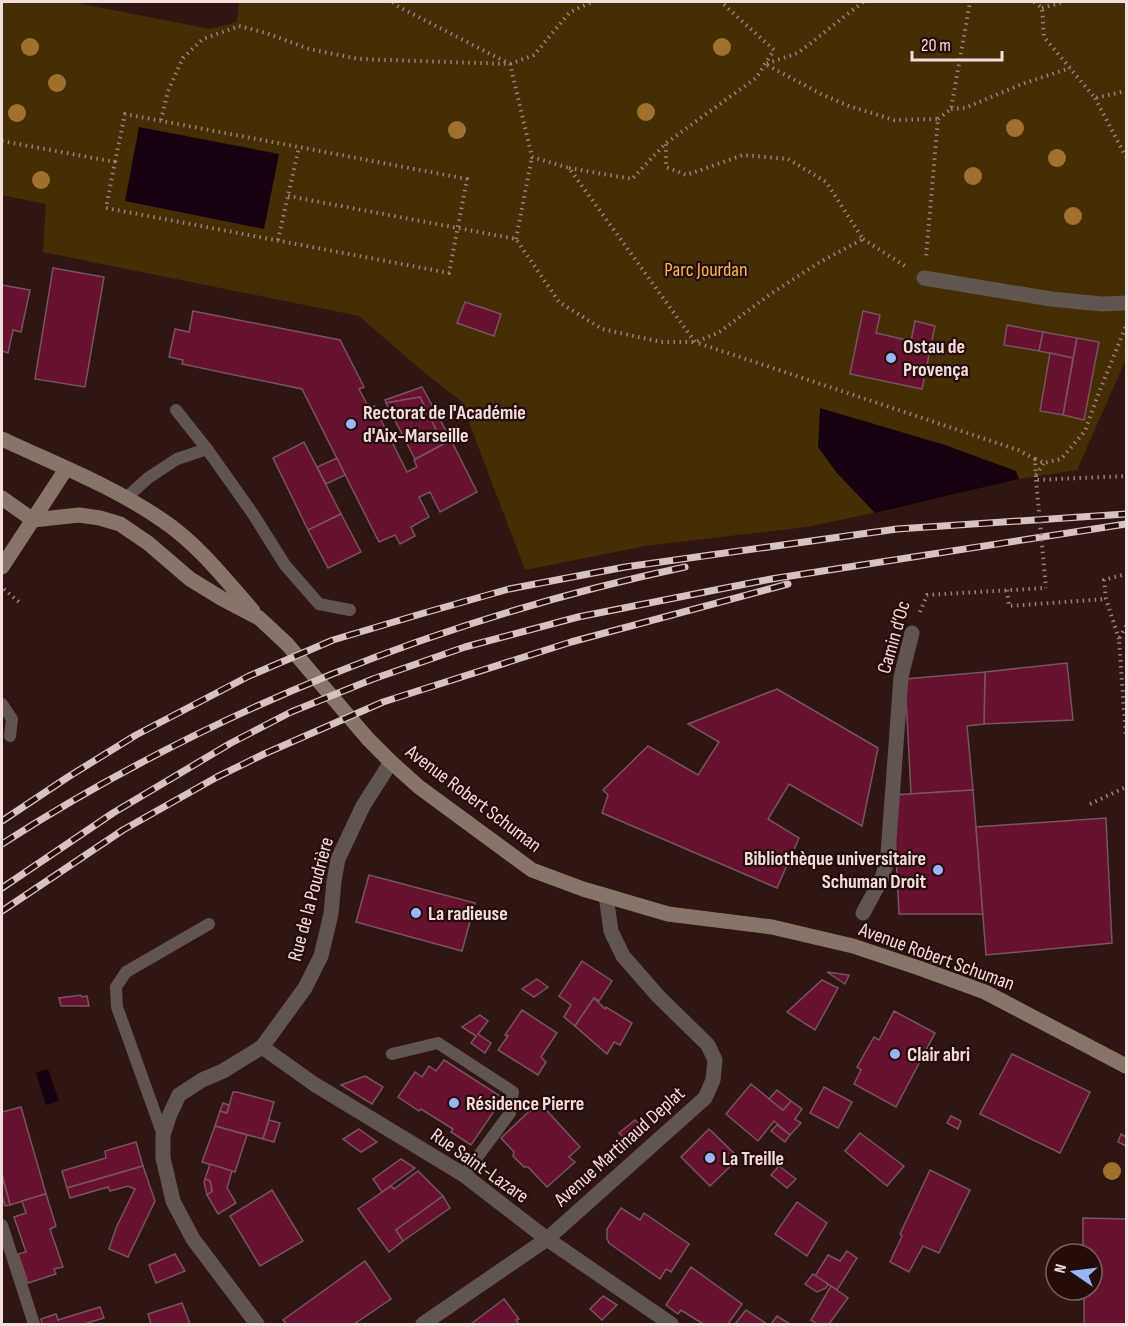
<svg xmlns="http://www.w3.org/2000/svg" width="1128" height="1326" font-family="'Sofia Sans Condensed',sans-serif">
  <style>
    .green { fill: #452e02 }
    .water { fill: #16000f }
    .building { fill: #681131; stroke: #75565d; stroke-width: 1.5 }
    .lines { fill: none; stroke-linecap: round; stroke-linejoin: round }
    .path { stroke: #97817e; stroke-width: 4; stroke-dasharray: 1.5 4.5; stroke-linecap: butt }
    .lane { stroke: #61564f; stroke-width: 12 }
    .street { stroke: #61564f; stroke-width: 15 }
    .secondary { stroke: #88756a; stroke-width: 15 }
    .rail-casing { stroke: #d6c2bf; stroke-width: 7 }
    .rail { stroke: #250c09; stroke-width: 4.5; stroke-dasharray: 14; stroke-linecap: butt }
    .path-bridge { stroke: #97817e; stroke-width: 4; stroke-dasharray: 1.5 4.5; stroke-linecap: butt }
    .tree { fill: #a0702c }
    .poi-dot { fill: #97b6fd; stroke: #250c09; stroke-width: 2 }
    .labels { text-anchor: middle; stroke-width: 4.5; stroke-linejoin: round; paint-order: stroke }
    .park-label { font-size: 20px; fill: #fcba41; stroke: #250c09 }
    .poi-label { font-size: 20px; font-weight: bold; fill: #f2dfdc; stroke: #250c09; text-anchor: start }
    .street-label { font-size: 20px; fill: #f2dfdc; stroke: #250c09 }
  </style>
  <rect width="100%" height="100%" fill="#2f1612"/>
  <polygon class="green" points="2,2 72,2 210,29 237,22 239,2 1126,2 1126,359 1077,470 1019,479 923,502 807,527 645,546 525,570 461,401 420,369 359,316 43,252 46,204 2,195"/>
  <g class="water">
    <polygon points="139,127 279,154 264,229 125,201"/>
    <polygon points="820,408 945,445 1016,471 1019,479 875,513 836,472 818,447"/>
    <polygon points="48,1069 59,1101 46,1105 36,1073"/>
  </g>
  <g class="building">
    <polygon points="53,268 104,277 85,387 35,379"/>
    <polygon points="2,285 30,290 21,332 13,330 8,353 2,351"/>
    <polygon points="465,302 501,314 494,336 457,323"/>
    <polygon points="193,311 340,340 364,387 359,389 369,408 374,406 407,472 417,467 414,460 451,440 477,492 440,512 430,492 419,497 429,517 411,527 415,536 400,544 395,535 379,542 302,389 182,364 183,360 169,357 175,329 189,332"/>
    <polygon points="863,311 880,315 876,333 911,341 915,321 935,326 922,389 850,374"/>
    <polygon points="1007,325 1043,332 1039,351 1004,345"/>
    <polygon points="1043,332 1077,338 1073,358 1039,351"/>
    <polygon points="1077,338 1099,342 1084,420 1063,415"/>
    <polygon points="1050,353 1073,358 1063,415 1040,411"/>
    <polygon points="422,387 450,438 442,442 420,397 386,403 385,400"/>
    <polygon points="420,397 442,442 450,438 451,440 415,459 386,403"/>
    <polygon points="304,442 341,514 308,530 273,458"/>
    <polygon points="337,458 345,475 326,484 317,467"/>
    <polygon points="341,514 361,552 328,568 308,530"/>
    <polygon points="1067,663 1073,720 984,724 985,672"/>
    <polygon points="985,672 984,724 967,726 973,790 911,794 905,679"/>
    <polygon points="777,689 878,748 862,826 789,784 788,786 768,819 799,838 777,888 602,813 608,795 603,790 648,746 698,775 719,742 688,724"/>
    <polygon points="973,790 983,914 899,914 893,795"/>
    <polygon points="1106,818 1112,943 986,955 976,827"/>
    <polygon points="369,875 475,903 462,951 356,922"/>
    <polygon points="582,961 612,981 599,1001 594,998 575,1026 564,1017 571,1005 559,996"/>
    <polygon points="827,972 849,975 845,984"/>
    <polygon points="537,979 548,987 534,997 522,989"/>
    <polygon points="822,980 838,988 815,1030 787,1012"/>
    <polygon points="81,995 82,997 87,996 89,1006 61,1006 59,998"/>
    <polygon points="594,998 605,1009 606,1007 632,1023 620,1045 614,1042 607,1054 575,1026"/>
    <polygon points="522,1010 557,1033 541,1057 546,1062 538,1075 498,1050 508,1036 505,1035"/>
    <polygon points="894,1011 935,1033 896,1107 854,1084 861,1070 857,1067 874,1037 879,1040"/>
    <polygon points="480,1015 488,1021 478,1034 491,1043 485,1053 471,1043 476,1036 462,1027"/>
    <polygon points="1012,1054 1090,1092 1060,1153 980,1114"/>
    <polygon points="444,1060 503,1098 471,1145 451,1132 453,1129 421,1109 419,1111 398,1097 415,1072 422,1077 429,1066 436,1071"/>
    <polygon points="365,1076 383,1087 372,1104 341,1085"/>
    <polygon points="751,1084 783,1110 791,1101 802,1109 795,1119 801,1123 790,1135 774,1121 758,1141 726,1114"/>
    <polygon points="824,1087 852,1102 838,1128 810,1113"/>
    <polygon points="777,1090 791,1101 783,1110 769,1099"/>
    <polygon points="233,1092 237,1092 274,1102 263,1139 215,1126 220,1111 227,1113"/>
    <polygon points="539,1102 580,1147 569,1157 575,1162 547,1187 528,1167 524,1167 513,1156 514,1152 501,1138"/>
    <polygon points="223,1103 229,1105 227,1113 220,1111"/>
    <polygon points="21,1107 46,1194 10,1205 2,1175 2,1112"/>
    <polygon points="951,1116 961,1121 958,1129 947,1123"/>
    <polygon points="269,1120 280,1123 274,1142 263,1139"/>
    <polygon points="635,1120 644,1129 628,1142 619,1133"/>
    <polygon points="777,1125 790,1135 785,1142 771,1131"/>
    <polygon points="215,1126 247,1135 235,1172 202,1162"/>
    <polygon points="359,1129 377,1142 361,1152 343,1139"/>
    <polygon points="709,1129 739,1158 710,1186 681,1157"/>
    <polygon points="860,1133 904,1166 887,1186 845,1151"/>
    <polygon points="1121,1134 1126,1137 1126,1146 1118,1142"/>
    <polygon points="136,1142 143,1166 67,1188 62,1171 106,1158 105,1151"/>
    <polygon points="401,1159 415,1168 382,1192 373,1179"/>
    <polygon points="210,1164 232,1171 227,1188 236,1203 218,1214 207,1195 212,1191 210,1181 205,1179"/>
    <polygon points="143,1166 155,1201 128,1257 109,1249 116,1228 135,1189 128,1186 110,1191 108,1187 70,1198 67,1188"/>
    <polygon points="779,1166 796,1179 787,1188 771,1175"/>
    <polygon points="930,1170 970,1190 939,1253 923,1246 909,1272 890,1262 902,1236 900,1234"/>
    <polygon points="418,1171 443,1196 396,1230 403,1241 389,1252 358,1209 391,1186 394,1189"/>
    <polygon points="2,1175 10,1205 5,1206 2,1196"/>
    <polygon points="205,1179 210,1181 212,1191 207,1195 204,1182"/>
    <polygon points="272,1190 303,1241 260,1266 230,1216"/>
    <polygon points="45,1194 46,1194 56,1226 50,1229 63,1267 54,1269 56,1274 28,1283 18,1254 26,1252 14,1217 26,1213 22,1201"/>
    <polygon points="443,1196 450,1208 403,1241 396,1230"/>
    <polygon points="797,1202 827,1223 807,1256 775,1234"/>
    <polygon points="621,1208 640,1220 644,1213 689,1244 671,1272 666,1269 660,1279 609,1243 607,1238 607,1229"/>
    <polygon points="1083,1218 1126,1219 1126,1324 1084,1324 1084,1290 1092,1290 1092,1254 1083,1254"/>
    <polygon points="847,1251 857,1258 837,1290 815,1276 828,1255 840,1261"/>
    <polygon points="175,1254 185,1271 156,1283 149,1265"/>
    <polygon points="365,1261 391,1299 354,1324 287,1324 283,1320"/>
    <polygon points="691,1267 742,1304 728,1324 703,1324 681,1310 678,1314 666,1305"/>
    <polygon points="813,1274 828,1284 826,1288 817,1292 805,1284"/>
    <polygon points="831,1286 848,1298 829,1324 817,1324 811,1320"/>
    <polygon points="603,1296 617,1305 602,1320 590,1309"/>
    <polygon points="504,1299 519,1319 516,1320 519,1324 471,1324"/>
    <polygon points="182,1303 190,1324 151,1324 148,1314"/>
    <polygon points="100,1307 104,1318 84,1324 42,1324 41,1319 56,1314 58,1320"/>
    <polygon points="746,1310 767,1324 735,1324"/>
    <polygon points="777,1316 790,1324 771,1324"/>
  </g>
  <g class="lines">
    <g class="path">
      <polyline points="393,2 397,6 510,64 532,157 569,168 695,342 1018,450 1035,459 1036,480 1126,476"/>
      <polyline points="863,2 798,53 765,64 821,94 849,106 894,120 938,119 926,257"/>
      <polyline points="1034,2 1042,8 1044,37 1095,98 1126,91"/>
      <polyline points="1042,8 1063,2"/>
      <polyline points="1095,98 1126,157"/>
      <polyline points="951,109 965,108 1022,84 1070,68"/>
      <polyline points="938,119 951,109 970,2"/>
      <polyline points="161,120 168,91 183,58 203,39 239,26 266,33 309,49 359,59 510,64 534,55 570,12 592,2"/>
      <polyline points="2,141 115,162 106,208 449,273 467,179 125,114 115,162"/>
      <polyline points="569,168 632,179 666,143 756,78 774,50 721,2"/>
      <polyline points="288,196 516,239 559,302 602,329 661,342 695,342 718,333 769,295 820,262 863,239 826,182 788,159 743,155 686,175 666,167 666,143"/>
      <polyline points="516,239 532,157"/>
      <polyline points="863,239 905,266"/>
      <polyline points="278,240 299,147"/>
      <polyline points="1035,459 1044,463 1061,459 1085,431 1098,395 1126,326"/>
      <polyline points="1036,475 1044,463"/>
      <polyline points="4,589 20,603"/>
      <polyline points="1007,590 1009,606 1106,599"/>
      <polyline points="920,612 927,595 1046,588"/>
      <polyline points="1126,626 1119,639 1126,738"/>
      <polyline points="1119,639 1106,599 1104,580 1126,574"/>
      <polyline points="1090,804 1126,787"/>
    </g>
    <g class="lane">
      <polyline points="176,410 207,449"/>
      <polyline points="126,498 148,478 177,459 207,449 253,514 285,565 319,604 350,610"/>
      <polyline points="2,704 12,719 10,736"/>
      <polyline points="392,1054 438,1043 513,1092 510,1113 464,1175"/>
      <polyline points="163,1135 117,1007 116,987 126,972 209,924"/>
      <polyline points="2,1225 34,1324"/>
    </g>
    <g class="street">
      <polyline points="924,278 1051,299 1102,304 1126,303"/>
      <polyline points="863,913 883,876 888,854 901,677 912,633"/>
      <polyline points="262,1047 314,1084 464,1175 547,1239 671,1324"/>
      <polyline points="257,1324 193,1239 173,1201 163,1158 163,1135 170,1114 179,1095 202,1080 223,1071 262,1047 305,988 321,956 331,914 334,881 338,859 363,806 391,762"/>
      <polyline points="423,1324 547,1239 705,1098 713,1080 715,1060 708,1045 658,996 623,956 611,931 606,896"/>
    </g>
    <g class="secondary">
      <path d="M2 439C55 464 113 486 162 520 198 544 225 579 253 611"/>
      <polyline points="2,498 33,520"/>
      <polyline points="33,520 79,515 100,518 120,524 148,543 190,579 221,598 259,618 287,644 368,739 391,762 419,787 532,870 583,889 668,914 772,927 853,946 919,968 985,992 1126,1066"/>
      <polyline points="2,567 66,469"/>
    </g>
    <g class="rail-casing">
      <g id="rail">
        <polyline points="2,821 68,777 136,735 249,676 333,640 424,613 509,589 625,567 897,529 1126,514"/>
        <path d="M2 844C209 711 443 618 685 567"/>
        <polyline points="2,888 113,813 231,743 291,712 373,679 465,647 578,617 771,579 1126,524"/>
        <polyline points="2,911 123,830 217,777 264,754 383,702 571,642 788,584"/>
      </g>
    </g>
    <use href="#rail" class="rail"/>
    <polyline class="path-bridge" points="1036,480 1046,588"/>
  </g>
  <g class="tree">
    <circle cx="30" cy="47" r="9"/>
    <circle cx="722" cy="47" r="9"/>
    <circle cx="57" cy="83" r="9"/>
    <circle cx="646" cy="112" r="9"/>
    <circle cx="17" cy="113" r="9"/>
    <circle cx="1015" cy="128" r="9"/>
    <circle cx="457" cy="130" r="9"/>
    <circle cx="1057" cy="158" r="9"/>
    <circle cx="973" cy="176" r="9"/>
    <circle cx="41" cy="180" r="9"/>
    <circle cx="1073" cy="216" r="9"/>
    <circle cx="1112" cy="1171" r="9"/>
  </g>
  <g class="poi-dot">
    <circle cx="891" cy="358" r="6"/>
    <circle cx="351" cy="424" r="6"/>
    <circle cx="938" cy="870" r="6"/>
    <circle cx="416" cy="913" r="6"/>
    <circle cx="895" cy="1054" r="6"/>
    <circle cx="454" cy="1103" r="6"/>
    <circle cx="710" cy="1158" r="6"/>
  </g>
  <g class="labels">
    <g class="park-label">
      <text x="706" y="276">Parc Jourdan</text>
    </g>
    <g class="poi-label">
      <text x="903" y="353">Ostau de<tspan x="903" dy="23">Provença</tspan></text>
      <text x="363" y="419">Rectorat de l'Académie<tspan x="363" dy="23">d'Aix-Marseille</tspan></text>
      <text x="926" y="865" text-anchor="end">Bibliothèque universitaire<tspan x="926" dy="23">Schuman Droit</tspan></text>
      <text x="428" y="920">La radieuse</text>
      <text x="907" y="1061">Clair abri</text>
      <text x="466" y="1110">Résidence Pierre</text>
      <text x="722" y="1165">La Treille</text>
    </g>
    <g class="street-label">
      <text transform="translate(893 637) rotate(-74)" y="7">Camin d’Oc</text>
      <text transform="translate(474 798) rotate(37)" y="7">Avenue Robert Schuman</text>
      <text transform="translate(310 899) rotate(-75)" y="7">Rue de la Poudrière</text>
      <text transform="translate(937 956) rotate(20)" y="7">Avenue Robert Schuman</text>
      <text transform="translate(619 1146) rotate(-42)" y="7">Avenue Martinaud Deplat</text>
      <text transform="translate(480 1165) rotate(35)" y="7">Rue Saint-Lazare</text>
    </g>
  </g>
  <rect width="1128" height="1326" fill="none" stroke="#f2dfdc" stroke-width="6"/>
  <g transform="translate(1074 1272) rotate(284)"><circle r="28" fill="#250c09" stroke="#77605d" stroke-width="1.5"/>
  <path d="M0-4.5L10 22L0 15L-10 22Z" fill="#97b6fd"/>
  <text y="-9" font-size="16" font-weight="bold" text-anchor="middle" fill="#f2dfdc">N</text>
  </g>
  <path d="M912 51v9h90v-9" fill="none" stroke="#f2dfdc" stroke-width="3"/>
  <text x="921" y="51" font-size="18" fill="#f2dfdc" stroke="#250c09" stroke-width="4.5" paint-order="stroke">20 m</text>
</svg>
